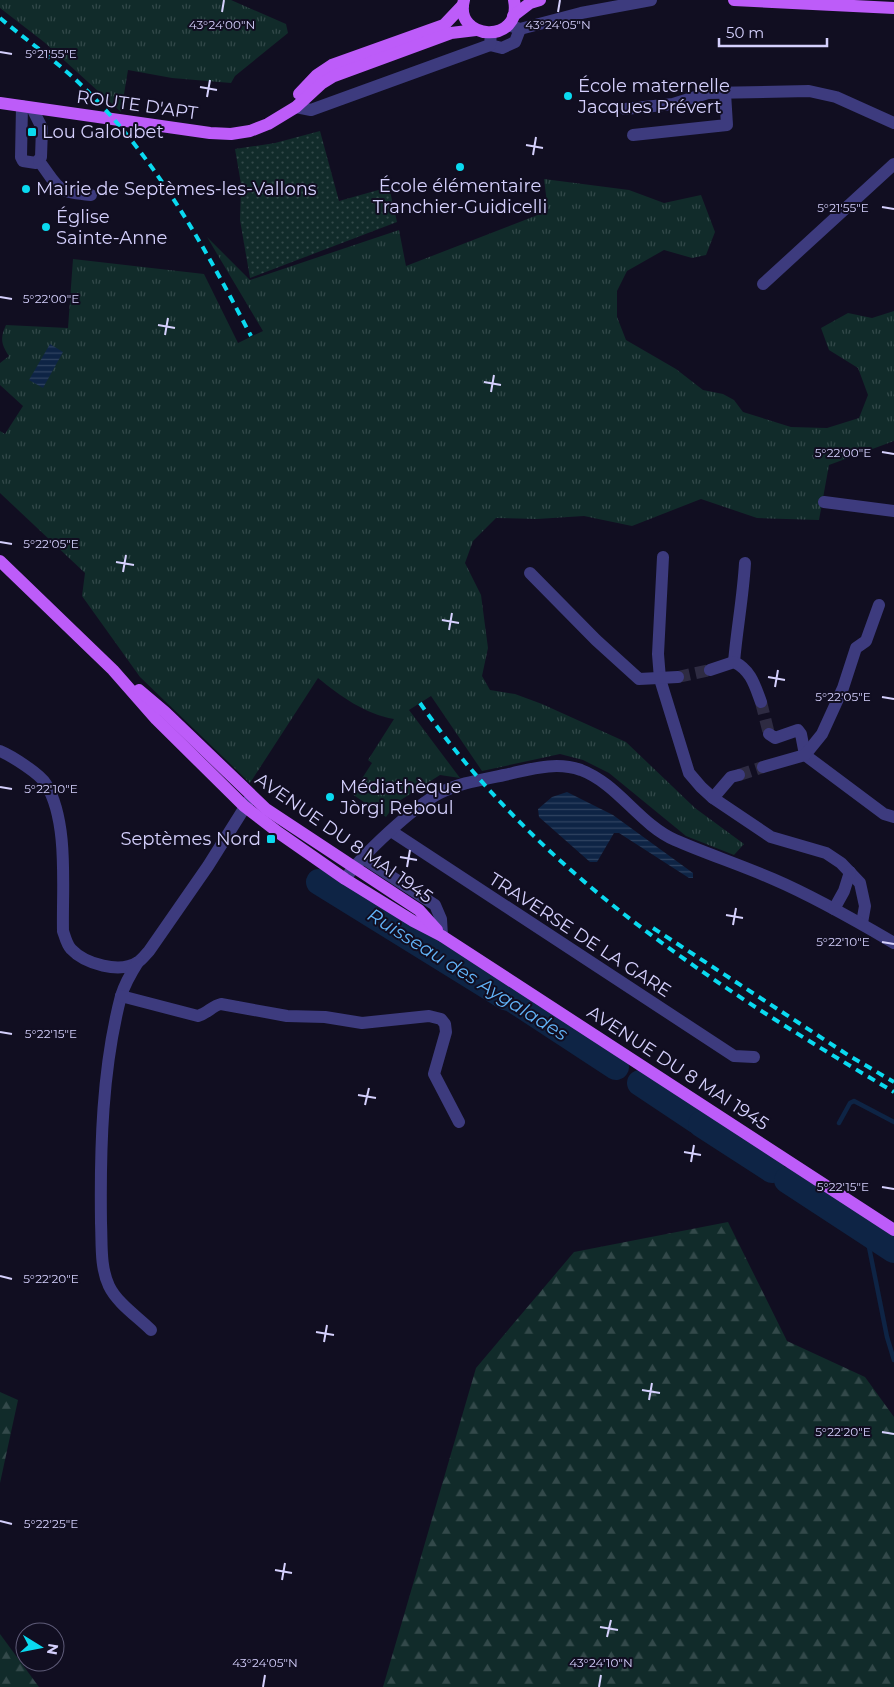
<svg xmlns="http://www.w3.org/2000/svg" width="894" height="1687" font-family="Montserrat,sans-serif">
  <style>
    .grass { fill: url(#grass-tufts) }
    .forest { fill: url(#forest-firs) }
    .park { fill: url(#park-dots) }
    .water { fill: url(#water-rules) }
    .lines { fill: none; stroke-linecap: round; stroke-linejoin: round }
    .stream { stroke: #0e2445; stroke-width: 4.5 }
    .river { stroke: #0e2445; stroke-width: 26 }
    .minor-tunnel { stroke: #2e2b42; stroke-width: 12; stroke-dasharray: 12 6; stroke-linecap: butt }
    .minor { stroke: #3d3b7e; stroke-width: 12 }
    .major { stroke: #bd5cf9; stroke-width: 12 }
    .rail { stroke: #0adaf0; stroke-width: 4; stroke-dasharray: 8 6; stroke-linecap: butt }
    .ticks { fill: none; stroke: #d5d0fd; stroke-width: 2 }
    .poi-dot { fill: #0adaf0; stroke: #110e21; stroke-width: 2 }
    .labels { text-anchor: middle; stroke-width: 4; stroke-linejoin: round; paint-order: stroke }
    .poi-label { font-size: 18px; fill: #d5d0fd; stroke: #110e21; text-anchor: start }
    .street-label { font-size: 18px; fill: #d5d0fd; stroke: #110e21 }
    .water-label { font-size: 19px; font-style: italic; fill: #62b4f9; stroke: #110e21 }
    .ticks-label { font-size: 12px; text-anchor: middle; fill: #d5d0fd; stroke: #110e21; stroke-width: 4; stroke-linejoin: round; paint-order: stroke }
  </style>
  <defs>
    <pattern id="grass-tufts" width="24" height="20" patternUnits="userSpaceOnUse" patternTransform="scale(1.25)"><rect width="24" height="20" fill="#112b2a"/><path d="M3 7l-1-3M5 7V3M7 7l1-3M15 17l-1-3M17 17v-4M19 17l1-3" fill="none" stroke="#33494a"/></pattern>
    <pattern id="forest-firs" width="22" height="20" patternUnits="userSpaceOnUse" patternTransform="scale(1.25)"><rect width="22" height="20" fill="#112b2a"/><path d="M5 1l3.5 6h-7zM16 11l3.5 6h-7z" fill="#33494a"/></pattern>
    <pattern id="park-dots" width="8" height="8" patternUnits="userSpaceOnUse" patternTransform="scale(1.25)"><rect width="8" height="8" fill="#112b2a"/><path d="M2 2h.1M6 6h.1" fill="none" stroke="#33494a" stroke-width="1.8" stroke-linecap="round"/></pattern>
    <pattern id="water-rules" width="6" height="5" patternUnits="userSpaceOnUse" patternTransform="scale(1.25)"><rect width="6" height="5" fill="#0e2445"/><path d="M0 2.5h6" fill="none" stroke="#304361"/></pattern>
  </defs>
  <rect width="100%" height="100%" fill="#110e21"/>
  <g class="grass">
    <polygon points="0,0 231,0 286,24 288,33 235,76 231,83 172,78 128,70 121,112 44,42 0,8"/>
    <path d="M544 179 629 190 664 203 701 195 715 232 706 255 692 258 664 250 627 271 617 291V317L626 340 676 369 703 390 723 394 734 400 743 412 791 427 827 428 859 418 868 395 858 368 829 350 821 328 848 313 872 318 894 311V441L829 465 819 520 757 518 701 499 632 526 584 516 537 519 496 518 473 541 465 563 481 595 488 648 482 676 490 690 515 694 542 704 626 742 695 808 744 844 734 855 686 836 609 773 583 760 560 754 482 771 431 696 409 710 460 778 440 775 396 803 386 817 352 794 372 763 368 760 394 719C365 714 340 696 318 678L250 783 140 677 82 596 85 573 0 493V431L5 434 23 406 0 385V363L9 356C1 344 0 338 6 325L68 328 73 259 204 274 238 343 263 331 207 237 250 280 399 230 406 266 548 211Z"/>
  </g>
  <g class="forest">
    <polygon points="728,1222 787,1341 865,1377 894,1417 894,1687 383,1687 476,1368 574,1252"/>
    <polygon points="0,1392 18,1400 0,1483"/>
    <polygon points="0,1634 39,1687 0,1687"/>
  </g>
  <polygon class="park" points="320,131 339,201 389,187 397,222 250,278 240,220 241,184 235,149 275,143"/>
  <g class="water">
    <polygon points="50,344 63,352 43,388 29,380"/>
    <polygon points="567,792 613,815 693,873 693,878 689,878 619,833 614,833 597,862 590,862 539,817 538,809 552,797"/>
  </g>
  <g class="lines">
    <g class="stream">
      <polyline points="839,1123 850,1103 854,1101 894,1122"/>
      <polyline points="866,1232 887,1337 894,1360"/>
    </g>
    <g class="river">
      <polyline points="319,882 505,997 512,999 616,1067"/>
      <polyline points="640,1083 697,1121"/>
      <polyline points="701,1124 772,1170"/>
      <polyline points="787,1180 894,1250"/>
    </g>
    <g class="minor-tunnel">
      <polyline points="678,677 710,670"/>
      <polyline points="761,702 769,734"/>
      <polyline points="739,775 763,767"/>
    </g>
    <g class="minor">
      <polyline points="508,25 520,29 581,13 651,0"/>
      <polyline points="490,45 502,48 515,42 520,29"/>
      <polyline points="22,106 21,157 23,161 36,163 41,157 42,128 32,108"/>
      <polyline points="296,107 311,110 490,45 491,33"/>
      <polyline points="625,109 673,104 708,93 809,91 836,97 894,123"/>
      <polyline points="633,135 727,125 725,93"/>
      <path d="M39 161C60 189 55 192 91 195"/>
      <polyline points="763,284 894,164"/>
      <polyline points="824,502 894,511"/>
      <polyline points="663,557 658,654 660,679 689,773 701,787 713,798 771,837 826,853 841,863 860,883 865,906 862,923"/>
      <polyline points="530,573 596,640 639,679 678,677"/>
      <path d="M734 662C737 628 743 597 745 563"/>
      <path d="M710 670 734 662C751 670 755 686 761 702"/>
      <polyline points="769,734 775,738 798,730 801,734 805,755 884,814 894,817"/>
      <path d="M0 751C12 756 40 774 46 784 69 822 62 888 63 931 65 937 67 945 71 949 85 964 120 974 138 962 142 960 146 954 149 951L208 866 250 799"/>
      <polyline points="763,767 805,755 822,734 843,688 856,648 866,641 879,605"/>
      <polyline points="713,798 731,777 739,775"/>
      <polyline points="391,831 734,1056 754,1057"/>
      <polyline points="363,858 435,905 441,919 442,936"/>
      <path d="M345 879C362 855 414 806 440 793 463 781 489 779 513 773 535 768 558 762 581 770 618 784 639 824 675 840 707 854 741 865 773 879 815 897 855 920 894 943"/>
      <polyline points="834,909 844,891 850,872"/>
      <path d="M138 962C131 973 125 983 121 996 102 1069 100 1148 101 1223 102 1244 100 1267 109 1286 117 1303 138 1317 151 1330"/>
      <path d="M121 996 198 1016C208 1013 212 1006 221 1004L287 1016 325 1017 362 1023 429 1016 441 1019 445 1024 446 1032 434 1074 459 1122"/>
    </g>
    <g class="major">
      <path d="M464 0C453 41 523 45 514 0"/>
      <polyline points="734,0 894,8"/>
      <polyline points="513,16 530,3 540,0"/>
      <polyline points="299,94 317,75 332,65 444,25 463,5"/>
      <polyline points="0,103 210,133 231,134 250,131 268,124 296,107 321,84 334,76 451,33 476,30"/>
      <polyline points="0,561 113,670 156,719 244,806 279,833 345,879 413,921 442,936 894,1230"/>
      <polyline points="139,690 165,712 266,809 419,910 437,930"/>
    </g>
    <g class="rail">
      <path d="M0 18C25 39 52 58 76 80 153 152 203 244 251 336"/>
      <path d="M420 703C540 876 715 986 894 1092"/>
      <polyline points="653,928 848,1055 894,1082"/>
    </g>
  </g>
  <path class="ticks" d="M222 12 224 0M558 12 560 0M0 52 12 54M200 87 217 90M207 97 210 80M526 145 543 148M533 155 536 137M882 207 894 209M0 297 12 299M158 325 175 328M165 335 168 318M484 382 501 385M491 392 494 375M882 452 894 454M0 542 12 544M116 562 134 565M123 572 126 555M442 620 459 623M449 630 452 613M768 677 785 680M775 687 778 670M882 697 894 699M0 787 12 789M400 857 417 860M407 867 410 850M726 915 743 918M733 925 736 908M882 942 894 944M0 1032 12 1034M358 1095 376 1098M365 1105 369 1088M684 1152 701 1155M691 1162 694 1145M882 1187 894 1189M0 1276 12 1279M316 1332 334 1335M324 1342 327 1325M642 1390 660 1393M649 1400 652 1383M882 1432 894 1434M0 1521 12 1524M275 1570 292 1573M282 1580 285 1563M600 1627 618 1630M607 1637 611 1620M263 1687 265 1675M599 1687 601 1675"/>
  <g class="poi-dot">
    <circle cx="568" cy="96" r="5"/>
    <rect x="27" y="127" width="10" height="10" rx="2.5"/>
    <circle cx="460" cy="167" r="5"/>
    <circle cx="26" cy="189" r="5"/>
    <circle cx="46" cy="227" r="5"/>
    <circle cx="330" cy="797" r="5"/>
    <rect x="266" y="834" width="10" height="10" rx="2.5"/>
  </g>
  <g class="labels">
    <g class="poi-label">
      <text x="578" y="92">École maternelle<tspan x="578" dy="21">Jacques Prévert</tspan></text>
      <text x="42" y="138">Lou Galoubet</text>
      <text x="460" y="192" text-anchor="middle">École élémentaire<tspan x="460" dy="21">Tranchier-Guidicelli</tspan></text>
      <text x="36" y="195">Mairie de Septèmes-les-Vallons</text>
      <text x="56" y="223">Église<tspan x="56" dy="21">Sainte-Anne</tspan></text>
      <text x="340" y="793">Médiathèque<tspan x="340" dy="21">Jòrgi Reboul</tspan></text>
      <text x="261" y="845" text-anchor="end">Septèmes Nord</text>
    </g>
    <g class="street-label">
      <text transform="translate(137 105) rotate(8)" y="6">ROUTE D'APT</text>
      <text transform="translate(344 838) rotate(35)" y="6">AVENUE DU 8 MAI 1945</text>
      <text transform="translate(580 935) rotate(33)" y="6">TRAVERSE DE LA GARE</text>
      <text transform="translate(678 1068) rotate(33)" y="6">AVENUE DU 8 MAI 1945</text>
    </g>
    <g class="water-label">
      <text transform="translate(468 974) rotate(32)" y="7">Ruisseau des Aygalades</text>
    </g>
  </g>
  <g class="ticks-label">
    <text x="558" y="29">43°24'05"N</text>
    <text x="222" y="29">43°24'00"N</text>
    <text x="51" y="58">5°21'55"E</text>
    <text x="843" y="212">5°21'55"E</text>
    <text x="51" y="303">5°22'00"E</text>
    <text x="843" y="457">5°22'00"E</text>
    <text x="51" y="548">5°22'05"E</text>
    <text x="843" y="701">5°22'05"E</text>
    <text x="51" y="793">5°22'10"E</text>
    <text x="843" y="946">5°22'10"E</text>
    <text x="51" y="1038">5°22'15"E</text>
    <text x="843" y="1191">5°22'15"E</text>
    <text x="51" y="1283">5°22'20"E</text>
    <text x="843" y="1436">5°22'20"E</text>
    <text x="51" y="1528">5°22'25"E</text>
    <text x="265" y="1667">43°24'05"N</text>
    <text x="601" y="1667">43°24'10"N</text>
  </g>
  <g transform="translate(40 1647) rotate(100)"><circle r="24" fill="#110e21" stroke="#5f5c79"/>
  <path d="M0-4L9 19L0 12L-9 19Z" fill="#0adaf0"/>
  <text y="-8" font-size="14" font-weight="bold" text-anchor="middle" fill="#d5d0fd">N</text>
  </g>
  <path d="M719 38v8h108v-8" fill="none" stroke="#d5d0fd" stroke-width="2.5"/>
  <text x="726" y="38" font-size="15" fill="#d5d0fd" stroke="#110e21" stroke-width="4" paint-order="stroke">50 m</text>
</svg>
